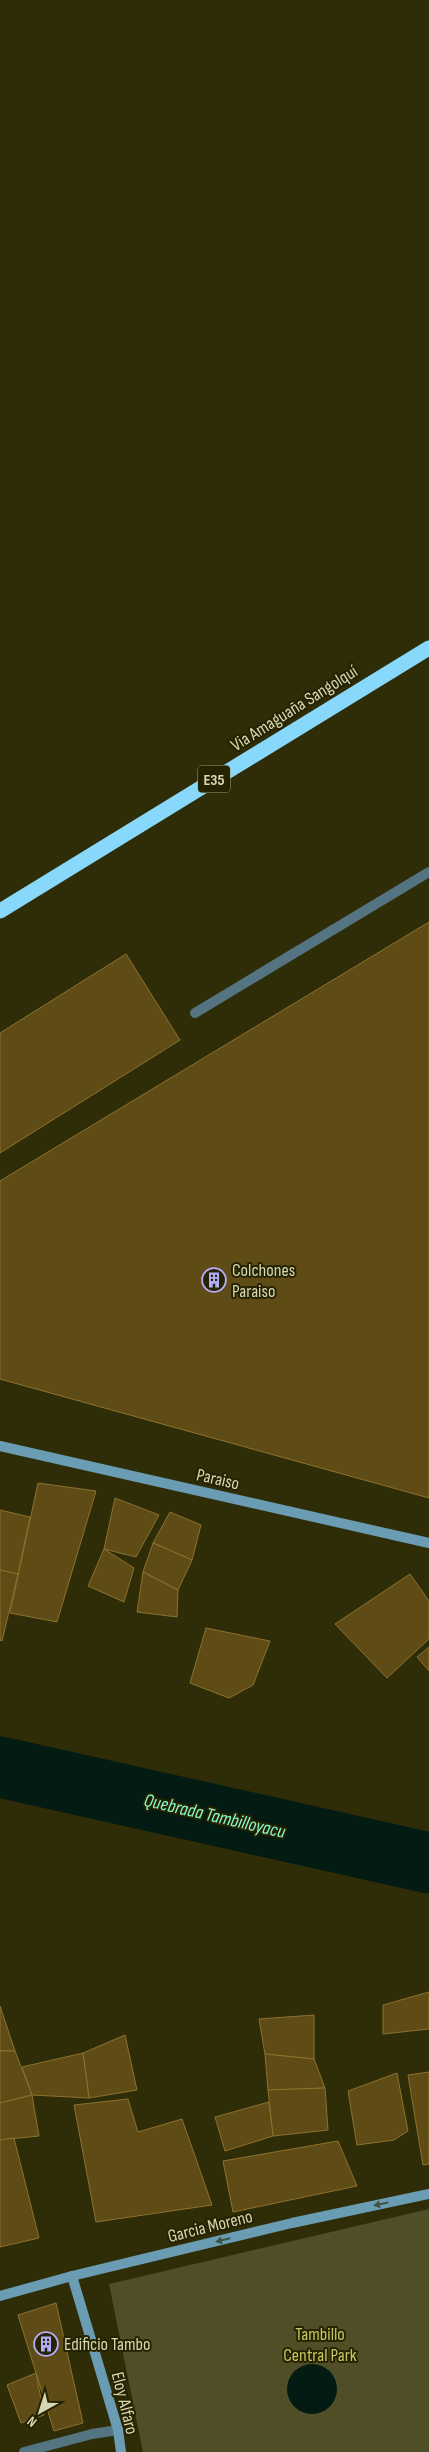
<svg xmlns="http://www.w3.org/2000/svg" width="429" height="2452" font-family="'Sofia Sans Condensed',sans-serif">
  <style>
    .green { fill: #4f4e27 }
    .water { fill: #031b13 }
    .lines { fill: none; stroke-linecap: round; stroke-linejoin: round }
    .river { stroke: #031b13; stroke-width: 61 }
    .building { fill: #5f4b16; stroke: #8d722e }
    .lane { stroke: #557482; stroke-width: 10 }
    .secondary { stroke: #6a9db3; stroke-width: 10 }
    .highway { stroke: #88d8fb; stroke-width: 15 }
    .oneway { fill: #415448 }
    .labels { text-anchor: middle; stroke-width: 4; stroke-linejoin: round; paint-order: stroke }
    .shield { fill: #252300; stroke: #a1a07d; stroke-width: 1 }
    .shield-label { font-size: 16px; font-weight: bold; fill: #d6d6b3 }
    .street-label { font-size: 18px; fill: #d6d6b3; stroke: #252300 }
    .poi-label { font-size: 18px; fill: #d6d6b3; stroke: #252300; text-anchor: start }
    .park-label { font-size: 18px; fill: #c8c562; stroke: #252300 }
    .water-label { font-size: 19px; font-style: italic; fill: #84f7cd; stroke: #252300 }
  </style>
  <rect width="100%" height="100%" fill="#2f2d07"/>
  <polygon class="green" points="429,2209 429,2452 143,2452 109,2284"/>
  <circle class="water" cx="312" cy="2389" r="25"/>
  <g class="lines">
    <polyline class="river" points="0,1767 429,1863"/>
  </g>
  <g class="building">
    <polygon points="429,922 429,1498 0,1379 0,1181"/>
    <polygon points="126,954 180,1040 0,1153 0,1033"/>
    <polygon points="38,1483 96,1491 57,1622 10,1613"/>
    <polygon points="115,1498 159,1515 136,1557 104,1549"/>
    <polygon points="0,1510 30,1517 18,1574 0,1570"/>
    <polygon points="170,1512 201,1525 192,1560 153,1543"/>
    <polygon points="153,1543 192,1560 178,1590 143,1572"/>
    <polygon points="104,1549 134,1568 124,1602 88,1586"/>
    <polygon points="0,1570 18,1574 2,1641 0,1640"/>
    <polygon points="143,1572 178,1590 177,1617 137,1612"/>
    <polygon points="410,1574 429,1601 429,1639 387,1678 335,1624"/>
    <polygon points="206,1628 270,1641 253,1685 229,1698 190,1683"/>
    <polygon points="429,1647 429,1671 417,1657"/>
    <polygon points="429,1992 429,2029 383,2034 383,2005"/>
    <polygon points="0,2006 15,2051 0,2051"/>
    <polygon points="314,2015 314,2059 265,2054 259,2019"/>
    <polygon points="125,2035 137,2090 89,2098 83,2053"/>
    <polygon points="0,2051 15,2051 32,2095 0,2103"/>
    <polygon points="83,2053 89,2098 32,2095 22,2067"/>
    <polygon points="265,2054 314,2059 325,2088 268,2090"/>
    <polygon points="429,2072 429,2164 423,2165 408,2075"/>
    <polygon points="397,2073 408,2131 394,2140 357,2145 348,2091"/>
    <polygon points="325,2088 328,2130 273,2136 268,2090"/>
    <polygon points="32,2095 39,2136 0,2140 0,2103"/>
    <polygon points="128,2099 138,2132 182,2119 212,2205 96,2222 74,2105"/>
    <polygon points="269,2102 273,2136 225,2151 215,2117"/>
    <polygon points="14,2138 39,2238 0,2247 0,2140"/>
    <polygon points="338,2141 357,2186 233,2212 223,2161"/>
    <polygon points="56,2303 83,2423 54,2431 18,2315"/>
    <polygon points="36,2373 44,2415 21,2423 7,2385"/>
  </g>
  <g class="lines">
    <g class="lane">
      <polyline points="195,1013 429,872"/>
      <polyline points="24,2452 92,2434 118,2430"/>
    </g>
    <g class="secondary">
      <polyline points="0,1446 429,1543"/>
      <polyline points="72,2276 118,2430 121,2452"/>
      <polyline points="0,2296 72,2276 292,2223 429,2194"/>
    </g>
    <polyline class="highway" points="0,911 429,648"/>
  </g>
  <defs><path id="oneway-solid" d="M-6-.8H1V-3.2L6.5 0L1 3.2V.8H-6Z" transform="scale(1.25)"/></defs>
  <g class="oneway">
    <use href="#oneway-solid" transform="translate(381 2204) rotate(168)"/>
    <use href="#oneway-solid" transform="translate(223 2240) rotate(166)"/>
  </g>
  <defs>
    <g id="building-ring" transform="scale(1.25)"><circle r="9.5" fill="#252300" stroke="#b3adf9" stroke-width="1.5"/><path d="M-4-6H4V6H1V3H-1V6H-4ZM-2.5-4.3h1.7v1.8h-1.7ZM.8-4.3h1.7v1.8H.8ZM-2.5-1h1.7V.8h-1.7ZM.8-1h1.7V.8H.8Z" fill="#b3adf9"/></g>
  </defs>
  <g fill-rule="evenodd">
    <use href="#building-ring" x="214" y="1280"/>
    <use href="#building-ring" x="46" y="2344"/>
  </g>
  <g class="labels">
    <rect class="shield" x="198" y="765.5" width="32" height="27" rx="4"/>
    <g class="shield-label">
      <text x="214" y="785">E35</text>
    </g>
    <g class="street-label">
      <text transform="translate(294 708) rotate(-32)" y="6">Via Amaguaña Sangolquí</text>
      <text transform="translate(218 1479) rotate(13)" y="6">Paraiso</text>
      <text transform="translate(210 2226) rotate(-14)" y="6">Garcia Moreno</text>
      <text transform="translate(125 2403) rotate(76)" y="6">Eloy Alfaro</text>
    </g>
    <g class="poi-label">
      <text x="232" y="1276">Colchones<tspan x="232" dy="21">Paraiso</tspan></text>
      <text x="64" y="2350">Edificio Tambo</text>
    </g>
    <g class="park-label">
      <text x="320" y="2340">Tambillo<tspan x="320" dy="21">Central Park</tspan></text>
    </g>
    <g class="water-label">
      <text transform="translate(215 1815) rotate(13)" y="7">Quebrada Tambilloyacu</text>
    </g>
  </g>
  <g transform="translate(40 2412) rotate(219)" stroke="#252300" stroke-width="4" paint-order="stroke">
  <path d="M0-4L9 19L0 12L-9 19Z" fill="#d6d6b3"/>
  <text y="-8" font-size="14" font-weight="bold" text-anchor="middle" fill="#d6d6b3">N</text>
  </g>
</svg>
